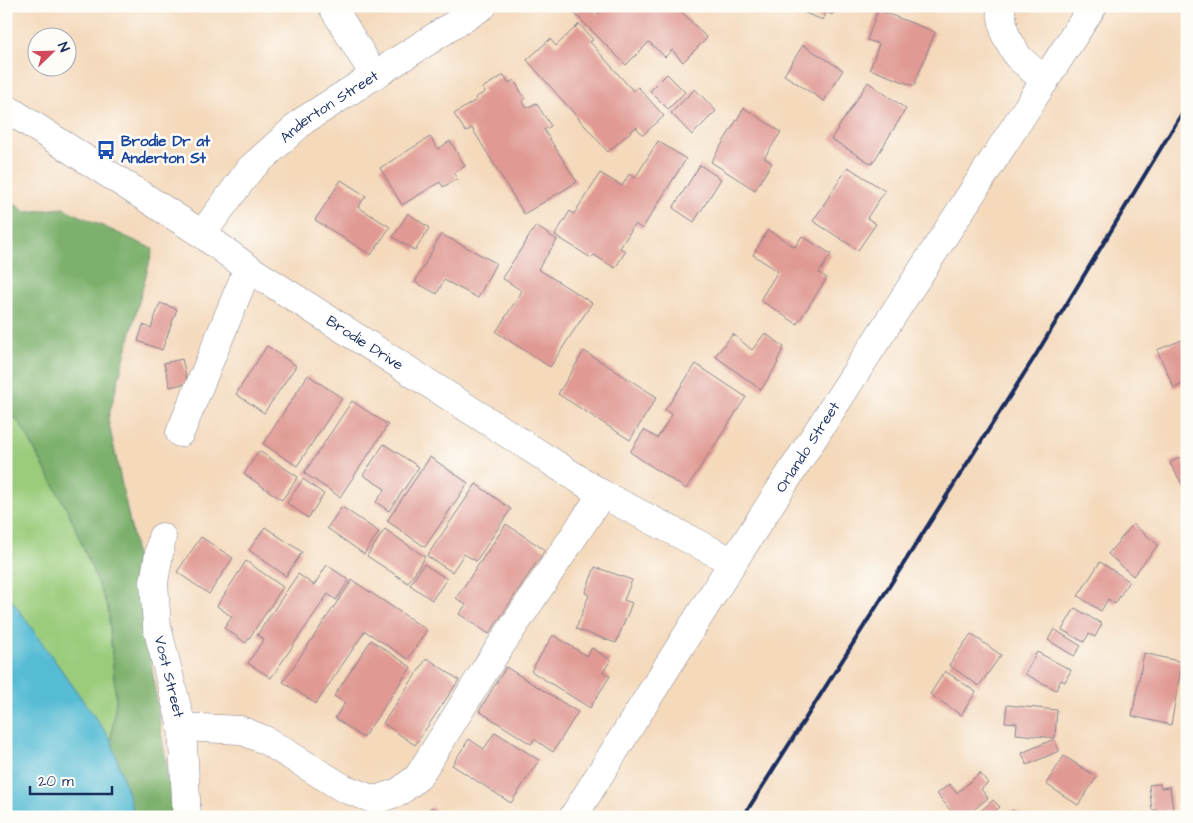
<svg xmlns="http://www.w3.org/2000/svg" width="1193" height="823" font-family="'Architects Daughter',sans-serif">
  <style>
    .green { fill: #9acc7c; stroke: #5a7e6d }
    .forest { fill: #7bb06c; stroke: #4b7065 }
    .water { fill: #56bcd4; stroke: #387699 }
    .building { fill: #e09993 }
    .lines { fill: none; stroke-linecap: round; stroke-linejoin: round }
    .minor-casing { stroke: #88848c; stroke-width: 29 }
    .tertiary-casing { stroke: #88848c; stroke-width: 29 }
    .minor { stroke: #fff; stroke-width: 28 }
    .tertiary { stroke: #fff; stroke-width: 28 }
    .rail { stroke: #1b2f5e; stroke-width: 4 }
    .labels { text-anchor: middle; stroke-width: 5; stroke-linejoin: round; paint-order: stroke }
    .street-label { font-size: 15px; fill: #1b2f5e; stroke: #fdfcf7 }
    .transit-label { font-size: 15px; font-weight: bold; fill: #164399; stroke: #fdfcf7; text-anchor: start }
  </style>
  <rect width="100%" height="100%" fill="#fdfcf7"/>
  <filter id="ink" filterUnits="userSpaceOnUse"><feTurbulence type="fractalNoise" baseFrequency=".02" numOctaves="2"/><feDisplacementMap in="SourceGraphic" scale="10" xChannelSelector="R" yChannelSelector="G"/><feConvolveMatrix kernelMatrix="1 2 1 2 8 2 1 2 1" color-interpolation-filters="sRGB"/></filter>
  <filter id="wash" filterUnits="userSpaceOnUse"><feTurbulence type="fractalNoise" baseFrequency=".0096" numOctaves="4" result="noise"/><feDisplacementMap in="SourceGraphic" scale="20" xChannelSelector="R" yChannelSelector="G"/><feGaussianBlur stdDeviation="1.12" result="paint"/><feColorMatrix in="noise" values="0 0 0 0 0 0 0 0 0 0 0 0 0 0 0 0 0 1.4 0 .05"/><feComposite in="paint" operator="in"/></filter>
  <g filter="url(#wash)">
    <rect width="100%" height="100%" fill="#f4d9bb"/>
    <polygon class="green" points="6,408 21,425 69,513 108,608 116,700 111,740 6,592"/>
    <polygon class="forest" points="6,196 25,212 63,208 153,249 108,419 134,542 161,731 175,817 135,817 111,740 116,700 108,608 69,513 21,425 6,408"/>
    <polygon class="water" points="6,592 111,740 135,817 6,817"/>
    <g id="blocks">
      <g class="building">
        <polygon points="581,6 591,6 598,14 605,6 676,6 707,38 683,62 672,50 665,57 649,42 626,65 574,13"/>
        <polygon points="801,6 835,6 832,15 826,12 823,20 800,11"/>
        <polygon points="878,10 935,32 914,86 870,69 879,44 867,40"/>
        <polygon points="579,24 593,40 590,42 633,91 638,87 664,116 643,135 636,127 608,152 527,60 550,39 556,46"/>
        <polygon points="803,45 843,70 824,101 784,75"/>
        <polygon points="667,74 685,92 668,109 650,91"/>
        <polygon points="504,75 509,83 514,80 525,99 522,101 527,108 536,103 551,126 544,130 577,182 524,214 472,128 466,132 454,114 476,100 475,98 485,92 482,88"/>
        <polygon points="868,82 906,109 872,164 831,139"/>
        <polygon points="695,89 716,111 692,135 671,113"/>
        <polygon points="744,108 781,132 764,158 772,163 755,190 711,162"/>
        <polygon points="430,137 438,149 450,141 465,166 454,173 457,179 443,187 440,182 402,205 380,168"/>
        <polygon points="658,141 686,159 642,229 635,224 620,248 626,251 615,268 594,255 591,258 555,235 570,211 574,214 600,173 622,186 629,174 635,178"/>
        <polygon points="700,165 721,179 694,222 673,208"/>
        <polygon points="848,167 885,191 867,218 876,224 858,250 813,221"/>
        <polygon points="341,180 366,196 358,207 390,227 371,255 315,220"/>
        <polygon points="408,213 429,228 415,251 393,237"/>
        <polygon points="536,226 557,240 538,269 592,303 550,367 496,332 522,291 502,278"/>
        <polygon points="768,230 795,247 802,236 831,254 819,273 827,278 797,324 760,300 778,271 753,255"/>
        <polygon points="441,234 496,263 478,298 444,280 437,294 415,282"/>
        <polygon points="160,303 177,309 162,350 138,341 143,325 151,328"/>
        <polygon points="765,333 784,347 777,361 778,363 761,390 715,356 733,334 752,350"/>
        <polygon points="1187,338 1187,382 1174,388 1157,350"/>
        <polygon points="267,346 296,366 264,413 236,394"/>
        <polygon points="584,351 657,397 630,440 558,394"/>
        <polygon points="182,359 188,383 170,387 164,363"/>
        <polygon points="696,364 746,397 686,489 630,452 644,430 657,438 672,415 665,410"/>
        <polygon points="308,375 342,398 297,466 263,444"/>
        <polygon points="352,401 388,425 340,497 304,473"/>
        <polygon points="384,444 419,467 389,511 376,502 385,489 363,475"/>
        <polygon points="259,451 298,477 282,500 244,474"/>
        <polygon points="430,457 468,483 425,547 387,521"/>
        <polygon points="1180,457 1187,468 1187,493 1170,463"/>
        <polygon points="303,479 324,494 308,518 287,503"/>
        <polygon points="476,484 511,509 476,561 464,554 452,572 427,556"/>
        <polygon points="342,507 379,532 364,554 327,528"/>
        <polygon points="506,524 545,550 489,634 459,614 466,605 456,598"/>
        <polygon points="1133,524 1158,545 1133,576 1108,554"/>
        <polygon points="265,527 302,552 286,576 249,550"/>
        <polygon points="385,529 425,557 408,583 367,556"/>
        <polygon points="201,537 233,558 209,594 177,572"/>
        <polygon points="246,561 283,587 246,643 224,628 232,617 217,606"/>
        <polygon points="1100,562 1129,581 1115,604 1108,599 1101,611 1078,596"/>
        <polygon points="424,564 447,579 432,600 410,585"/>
        <polygon points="327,565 349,580 336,600 328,594 271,678 248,663 264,639 257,635 298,574 314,585"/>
        <polygon points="595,567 632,580 624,600 632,603 616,643 576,629 589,595 585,593"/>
        <polygon points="352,580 427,630 408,659 365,631 316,704 283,682"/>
        <polygon points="1075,608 1102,624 1095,637 1089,634 1084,642 1062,630"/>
        <polygon points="1054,629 1081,646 1074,656 1048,640"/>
        <polygon points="971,634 1001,655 979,686 949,665"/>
        <polygon points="553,635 587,656 592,648 611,660 603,672 610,676 590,708 531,671"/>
        <polygon points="371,640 411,667 363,738 335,718 345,703 334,696"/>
        <polygon points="1037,652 1071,670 1065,682 1061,680 1056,690 1025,674"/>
        <polygon points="1144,653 1182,662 1171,725 1132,716"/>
        <polygon points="427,658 459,680 415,745 383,723"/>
        <polygon points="506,667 578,712 553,752 534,739 531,744 479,711"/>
        <polygon points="945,671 976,692 961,715 930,694"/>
        <polygon points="1007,705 1057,710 1055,738 1016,734 1017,723 1005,722"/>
        <polygon points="495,732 539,760 511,803 452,765 469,739 484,749"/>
        <polygon points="1054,739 1059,751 1027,765 1022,753"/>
        <polygon points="1064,756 1097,777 1078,805 1046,784"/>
        <polygon points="980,773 988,783 981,789 988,798 965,817 956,817 937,794 949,784 957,793"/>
        <polygon points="1160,784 1161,788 1170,787 1173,810 1162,812 1160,810 1152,810 1149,785"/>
        <polygon points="993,800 1000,807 988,817 974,817"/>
        <polygon points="431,807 446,817 424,817"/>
        <polygon points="1012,810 1027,817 1008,817"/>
        <polygon points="409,812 417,817 406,817"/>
      </g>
    </g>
  </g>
  <g filter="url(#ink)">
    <use href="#blocks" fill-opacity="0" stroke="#88848c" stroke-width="1"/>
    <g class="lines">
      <g class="minor-casing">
        <g id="minor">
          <polyline points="332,6 374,75"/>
          <polyline points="1000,6 1005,34 1018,57 1045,81"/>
          <path id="s1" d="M6 108 202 234 248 268 602 494 733 562"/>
          <path id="s2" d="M202 234 250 169 303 121 483 6"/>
          <polyline points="180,433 248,268"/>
          <path id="s3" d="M162 537 154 582 157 627 182 727 187 817"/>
          <polyline points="182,727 240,730 265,740 343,788 375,800 399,792 418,777 493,657 602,494"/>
        </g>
      </g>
      <g class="tertiary-casing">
        <g id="tertiary">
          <path id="s4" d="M573 817 733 562 1093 6"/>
        </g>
      </g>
      <use href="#minor" class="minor"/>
      <use href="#tertiary" class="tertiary"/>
      <polyline class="rail" points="743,817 1034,358 1187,105"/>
    </g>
  </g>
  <defs>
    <g id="bus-bare" transform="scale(1.5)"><path d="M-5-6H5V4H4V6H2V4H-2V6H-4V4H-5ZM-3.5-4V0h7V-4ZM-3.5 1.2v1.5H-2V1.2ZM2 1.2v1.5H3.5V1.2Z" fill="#1a4fb4" stroke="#fdfcf7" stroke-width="2.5" paint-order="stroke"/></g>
  </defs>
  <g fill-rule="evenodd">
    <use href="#bus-bare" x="106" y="150"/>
  </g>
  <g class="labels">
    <g class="street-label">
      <text dy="5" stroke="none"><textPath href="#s2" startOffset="182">Anderton Street</textPath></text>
      <text dy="5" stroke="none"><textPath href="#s1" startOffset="429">Brodie Drive</textPath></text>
      <text dy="5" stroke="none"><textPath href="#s4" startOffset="438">Orlando Street</textPath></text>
      <text dy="5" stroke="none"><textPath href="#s3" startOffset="142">Vost Street</textPath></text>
    </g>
    <g class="transit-label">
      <text x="121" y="146">Brodie Dr at<tspan x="121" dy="17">Anderton St</tspan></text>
    </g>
  </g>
  <rect width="1193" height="823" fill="none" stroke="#fdfcf7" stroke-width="25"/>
  <g transform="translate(52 52) rotate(67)"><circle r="24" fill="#fdfcf7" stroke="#a3aaba"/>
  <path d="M0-4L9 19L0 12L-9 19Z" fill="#d1495b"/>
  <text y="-8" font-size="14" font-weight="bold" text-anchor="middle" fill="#1b2f5e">N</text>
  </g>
  <path d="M30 786v8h82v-8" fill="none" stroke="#1b2f5e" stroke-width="2.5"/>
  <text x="38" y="786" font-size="15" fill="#1b2f5e" stroke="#fdfcf7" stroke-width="4" paint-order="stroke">20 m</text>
</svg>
